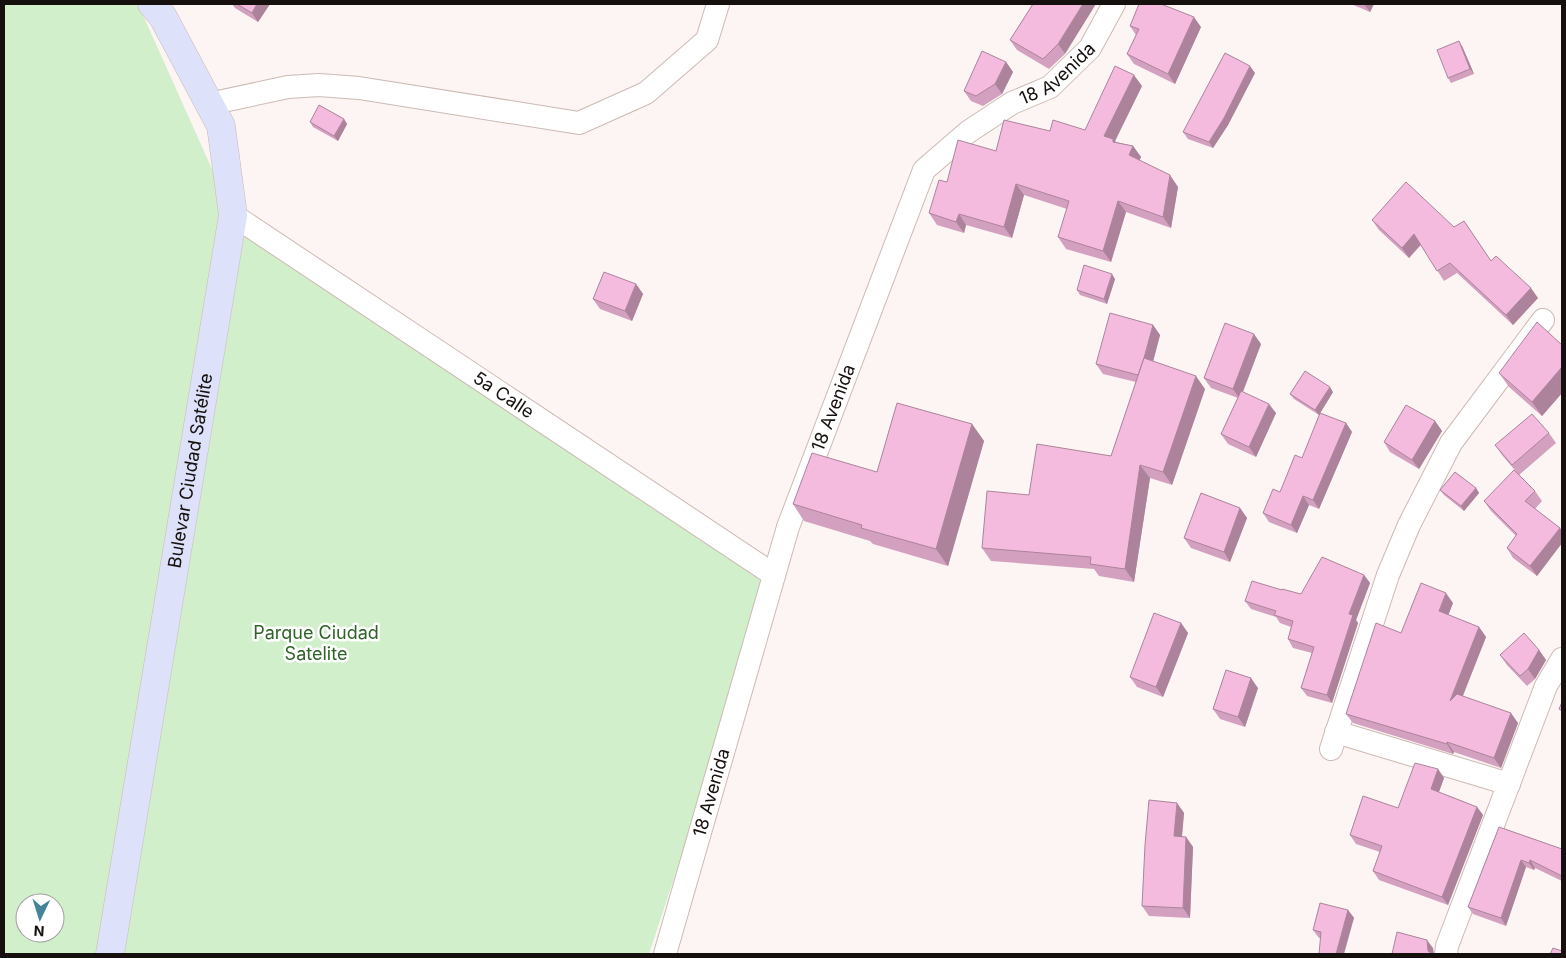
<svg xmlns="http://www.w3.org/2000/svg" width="1566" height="958" font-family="Inter,sans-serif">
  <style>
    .green { fill: #d0efca; fill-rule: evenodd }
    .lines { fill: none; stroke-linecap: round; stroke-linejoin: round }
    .street-casing { stroke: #ccbab3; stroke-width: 24 }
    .secondary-casing { stroke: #ccbab3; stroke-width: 29 }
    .street { stroke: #fff; stroke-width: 22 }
    .secondary { stroke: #dde2fa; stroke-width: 28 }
    .wall { fill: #d3a1bf }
    .shaded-wall { fill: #ac839b }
    .building { fill: #f5bbde; stroke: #ac839b }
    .labels { text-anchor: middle; stroke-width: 5; stroke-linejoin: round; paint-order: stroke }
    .street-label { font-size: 18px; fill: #150f0d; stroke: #fff }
    .park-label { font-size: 18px; fill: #2d6325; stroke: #fff }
  </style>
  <rect width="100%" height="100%" fill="#fdf5f3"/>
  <path class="green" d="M4 4H138L233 216 774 575 649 954H4ZM25 903H55V933H25Z"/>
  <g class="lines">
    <g class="street-casing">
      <g id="street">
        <polyline points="209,104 288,87 319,85 359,88 579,123 646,93 707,40 718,4"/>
        <path id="s1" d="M233 215 774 575"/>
        <polyline points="1336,732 1509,784"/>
        <polyline points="1331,749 1388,575 1409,525 1451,443 1543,320"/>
        <path id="s2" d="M665 954 788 527 924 170 968 132 1012 103 1050 87 1090 48 1114 4"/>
        <polyline points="1446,954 1447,946 1546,686 1562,659"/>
      </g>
    </g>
    <g class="secondary-casing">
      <g id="secondary">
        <path id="s3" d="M110 954 233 215 221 126 163 17 152 4"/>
      </g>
    </g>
    <use href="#street" class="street"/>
    <use href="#secondary" class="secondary"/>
  </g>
  <g class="wall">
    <polygon points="232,4 270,4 258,22 235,8"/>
    <polygon points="1033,4 1065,54 1049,69 1017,50 1010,40"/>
    <polygon points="1351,4 1374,4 1370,12"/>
    <polygon points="1130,26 1201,27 1175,84 1134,64 1127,54 1136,35"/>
    <polygon points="1462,46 1474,74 1451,83 1448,78"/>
    <polygon points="1006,62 1013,72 1002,94 983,106 971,101 964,91"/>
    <polygon points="1255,73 1228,125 1213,148 1188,139 1183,132"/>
    <polygon points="1142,86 1115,141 1116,142 1133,146 1141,157 1139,160 1178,187 1171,228 1126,212 1111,262 1066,249 1058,237 1067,209 1024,195 1012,238 966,225 964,233 937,225 929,213 947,182 996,151 1050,131 1085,130"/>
    <polygon points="344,119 347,124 338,141 313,127 310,122"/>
    <polygon points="1372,220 1454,227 1464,221 1491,261 1538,298 1513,325 1457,273 1444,281 1421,245 1409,258 1379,230"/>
    <polygon points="1115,279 1107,304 1080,295 1077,290"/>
    <polygon points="636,284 643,294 632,321 600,309 593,299"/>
    <polygon points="1153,325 1160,335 1153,361 1205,389 1172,485 1150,478 1134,582 1099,576 1094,569 991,561 982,548 1029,495 1111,456 1136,382 1103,374 1096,364"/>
    <polygon points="1261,344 1243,392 1276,413 1256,457 1228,444 1221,434 1238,398 1211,388 1204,378"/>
    <polygon points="1562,345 1562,393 1542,416 1509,387 1499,373"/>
    <polygon points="1333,392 1319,415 1294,399 1290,394"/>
    <polygon points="1435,421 1442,431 1419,469 1390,452 1384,442"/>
    <polygon points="1346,423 1352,432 1319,509 1309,505 1297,533 1269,522 1263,513 1280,492 1302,458"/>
    <polygon points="972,424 984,441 948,566 873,544 870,541 804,521 793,504 877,472"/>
    <polygon points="1549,433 1556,443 1519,475 1502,455 1495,445"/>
    <polygon points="1476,488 1479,493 1464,511 1444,495 1440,490"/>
    <polygon points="1535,491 1542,501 1535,509 1560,528 1562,532 1562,543 1537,576 1513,558 1507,548 1516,536 1491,511 1484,501"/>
    <polygon points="1240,508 1247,518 1230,562 1191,548 1184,538"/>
    <polygon points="1364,575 1370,583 1356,620 1358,623 1332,703 1307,696 1301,688 1312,653 1293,648 1288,639 1291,627 1280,623 1276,617 1251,609 1245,601 1282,590 1301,594"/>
    <polygon points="1453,603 1448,615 1479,627 1486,637 1463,696 1518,723 1501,768 1454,752 1453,754 1353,723 1346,714 1401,633"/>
    <polygon points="1181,623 1188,633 1163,697 1137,687 1130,677"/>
    <polygon points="1539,650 1546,660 1535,679 1527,686 1507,665 1500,655"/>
    <polygon points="1258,688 1245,727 1220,719 1213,709"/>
    <polygon points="1438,769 1444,778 1439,792 1477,807 1483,815 1448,905 1379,880 1373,871 1380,852 1356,844 1350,835 1398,808"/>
    <polygon points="1177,803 1184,813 1182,837 1186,837 1193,847 1190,918 1149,916 1142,906"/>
    <polygon points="1499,827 1562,849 1562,881 1535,868 1534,870 1526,867 1506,926 1473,914 1468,907"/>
    <polygon points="1348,910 1354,918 1320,938 1319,938 1313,930"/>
  </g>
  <g class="shaded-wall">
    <polygon points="257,4 270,4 258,22 252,13"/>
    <polygon points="1083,4 1096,4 1065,54 1058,44"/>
    <polygon points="1364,4 1374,4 1370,12"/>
    <polygon points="1194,17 1201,27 1175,84 1168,74"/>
    <polygon points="1459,41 1462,46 1474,74 1470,69"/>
    <polygon points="1006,62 1013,72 1002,94 995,84"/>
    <polygon points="1250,66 1255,73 1228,125 1213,148 1209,142"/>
    <polygon points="1134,75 1142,86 1115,141 1121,150 1104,136"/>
    <polygon points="344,119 347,124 338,141 334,136"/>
    <polygon points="1133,146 1141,157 1137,166 1129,155"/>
    <polygon points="1170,175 1178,187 1171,228 1163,217"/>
    <polygon points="1016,184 1024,195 1012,238 1004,227"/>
    <polygon points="1118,201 1126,212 1111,262 1103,251"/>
    <polygon points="959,214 966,225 964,233 956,222"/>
    <polygon points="1414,234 1421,244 1409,258 1402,248"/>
    <polygon points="1112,274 1115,279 1107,304 1104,299"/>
    <polygon points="636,284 643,294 632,321 625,311"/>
    <polygon points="1531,288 1538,298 1513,325 1506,315"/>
    <polygon points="1153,325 1160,335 1147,385 1140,375"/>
    <polygon points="1254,334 1261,344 1240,399 1233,389"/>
    <polygon points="1562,367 1562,393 1542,416 1532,402"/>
    <polygon points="1196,376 1205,389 1172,485 1163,472"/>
    <polygon points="1330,387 1333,392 1319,415 1315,410"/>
    <polygon points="1269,404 1276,413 1256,457 1249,447"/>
    <polygon points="1435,421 1442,431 1419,469 1412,460"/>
    <polygon points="1346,423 1352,432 1319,509 1313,500"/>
    <polygon points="972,424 984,441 948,566 936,549"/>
    <polygon points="1140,465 1150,478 1134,582 1125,569"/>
    <polygon points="1476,488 1479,493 1464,511 1461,506"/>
    <polygon points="1303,496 1309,505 1297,533 1291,525"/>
    <polygon points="1240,508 1247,518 1230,562 1224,552"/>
    <polygon points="1560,528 1562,532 1562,543 1537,576 1530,566"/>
    <polygon points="1364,575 1370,583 1356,620 1358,623 1332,703 1327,695 1349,614"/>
    <polygon points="1446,593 1453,603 1446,621 1439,611"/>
    <polygon points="1181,623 1188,633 1163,697 1156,687"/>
    <polygon points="1479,627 1486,637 1457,710 1450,701"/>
    <polygon points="1539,650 1546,660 1535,679 1528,669"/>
    <polygon points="1251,678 1258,688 1245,727 1238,717"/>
    <polygon points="1511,713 1518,723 1501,768 1494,758"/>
    <polygon points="1447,742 1454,752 1453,754 1447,744"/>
    <polygon points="1438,769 1444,778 1437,797 1431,789"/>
    <polygon points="1177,803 1184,813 1181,846 1174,836"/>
    <polygon points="1477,807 1483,815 1448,905 1442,897"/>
    <polygon points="1186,837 1193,847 1190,918 1183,908"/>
    <polygon points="1521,860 1526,867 1506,926 1501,918"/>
    <polygon points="1530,860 1535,868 1534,870 1529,863"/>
    <polygon points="1348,910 1354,918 1344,954 1336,954"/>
    <polygon points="1427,940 1433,948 1434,954 1430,954 1428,951"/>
  </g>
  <g class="building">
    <polygon points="237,4 257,4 252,13"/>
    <polygon points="1033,4 1083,4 1058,44 1043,59 1010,40"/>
    <polygon points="1139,4 1161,4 1194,17 1168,74 1127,54 1139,29 1130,26"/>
    <polygon points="1459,41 1470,69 1448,78 1437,50"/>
    <polygon points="982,51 1006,62 995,84 976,96 964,91"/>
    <polygon points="1225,53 1250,66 1224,118 1209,142 1183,132"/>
    <polygon points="1115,66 1134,75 1104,136 1113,139 1113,142 1133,146 1129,155 1170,175 1163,217 1118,201 1103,251 1058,237 1069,201 1016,184 1004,227 959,214 956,222 929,213 939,180 947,182 958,140 996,151 1004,120 1050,131 1053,120 1085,130"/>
    <polygon points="319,105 344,119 334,136 310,122"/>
    <polygon points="1406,182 1454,227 1464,221 1491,261 1496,256 1531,288 1506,315 1450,263 1437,271 1414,234 1402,248 1372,220"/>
    <polygon points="1084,265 1112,274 1104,299 1077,290"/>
    <polygon points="604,272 636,284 625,311 593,299"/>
    <polygon points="1110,313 1153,325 1144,358 1138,375 1096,364"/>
    <polygon points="1537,322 1562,345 1562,367 1532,402 1499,373"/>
    <polygon points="1225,323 1254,334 1233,389 1204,378"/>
    <polygon points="1144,358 1196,376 1163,472 1140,465 1125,569 1090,564 1091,557 982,548 987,491 1029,495 1037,444 1111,456"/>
    <polygon points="1305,371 1330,387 1315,410 1290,394"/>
    <polygon points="1241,391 1269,404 1249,447 1221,434"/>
    <polygon points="897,403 972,424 936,549 861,528 862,525 793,504 812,453 877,472"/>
    <polygon points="1406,405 1435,421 1412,460 1384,442"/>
    <polygon points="1320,413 1346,423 1313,500 1303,496 1291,525 1263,513 1273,489 1280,492 1295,455 1302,458"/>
    <polygon points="1532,414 1549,433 1512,465 1495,445"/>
    <polygon points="1514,470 1535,491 1525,501 1560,528 1530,566 1507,548 1517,534 1484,501"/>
    <polygon points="1455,472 1476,488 1461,506 1440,490"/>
    <polygon points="1201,493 1240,508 1224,552 1184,538"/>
    <polygon points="1322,557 1364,575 1349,614 1353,615 1327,695 1301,688 1314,647 1288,639 1293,621 1274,615 1276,611 1245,601 1252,581 1282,590 1282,589 1301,594"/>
    <polygon points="1421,583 1446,593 1439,611 1479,627 1450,701 1457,694 1511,713 1494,758 1447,742 1447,744 1346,714 1376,623 1401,633"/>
    <polygon points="1154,613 1181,623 1156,687 1130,677"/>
    <polygon points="1524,633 1539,650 1528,669 1520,676 1500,655"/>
    <polygon points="1226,670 1251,678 1238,717 1213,709"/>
    <polygon points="1562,702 1562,711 1559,709"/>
    <polygon points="1415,763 1438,769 1431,789 1477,807 1442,897 1373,871 1382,846 1350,835 1363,796 1398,808"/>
    <polygon points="1149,800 1177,803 1174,836 1186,837 1183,908 1142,906 1145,845"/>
    <polygon points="1499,827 1562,849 1562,876 1530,860 1529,863 1521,860 1501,918 1468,907"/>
    <polygon points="1320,903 1348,910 1336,954 1319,954 1321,932 1313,930"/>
    <polygon points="1397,932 1427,940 1428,951 1432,954 1392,954"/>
    <polygon points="1553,948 1562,951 1562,954 1550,954"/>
  </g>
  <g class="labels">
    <g class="street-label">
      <text dy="6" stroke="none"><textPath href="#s2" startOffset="992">18 Avenida</textPath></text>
      <text dy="6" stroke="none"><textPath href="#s1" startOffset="325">5a Calle</textPath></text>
      <text dy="6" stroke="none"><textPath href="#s2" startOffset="572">18 Avenida</textPath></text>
      <text dy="6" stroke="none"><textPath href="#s3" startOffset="490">Bulevar Ciudad Satélite</textPath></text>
      <text dy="6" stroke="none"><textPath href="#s2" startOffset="168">18 Avenida</textPath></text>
    </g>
    <g class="park-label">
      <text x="316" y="639">Parque Ciudad<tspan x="316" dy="21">Satelite</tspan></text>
    </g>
  </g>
  <rect width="1566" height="958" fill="none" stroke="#150f0d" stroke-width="10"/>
  <g transform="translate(40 918) rotate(184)"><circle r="24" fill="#ffffff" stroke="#a19f9e"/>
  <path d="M0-4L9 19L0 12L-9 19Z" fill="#448498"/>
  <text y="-8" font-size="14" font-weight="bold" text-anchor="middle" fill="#150f0d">N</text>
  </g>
</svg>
